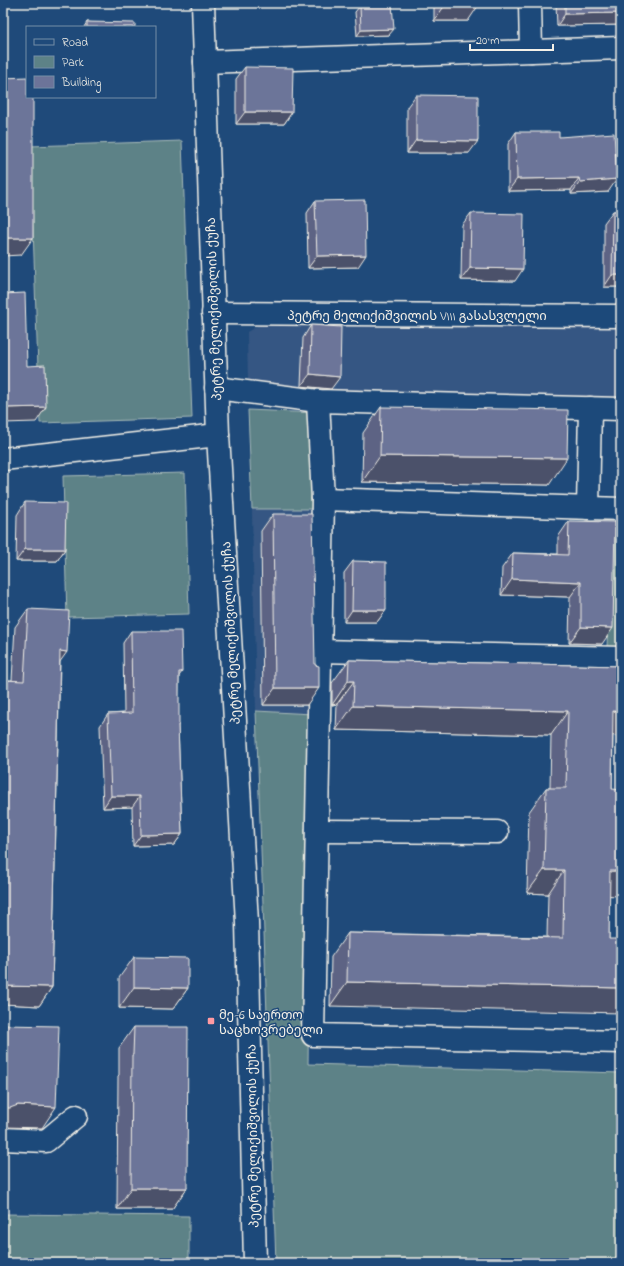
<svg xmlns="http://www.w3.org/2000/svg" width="624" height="1266" font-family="'Indie Flower','Noto Sans Georgian',sans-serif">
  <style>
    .built { fill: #365783 }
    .green { fill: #5d8287; stroke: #a8bab8 }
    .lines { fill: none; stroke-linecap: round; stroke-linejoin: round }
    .minor-casing { stroke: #f4f1e8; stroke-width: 25 }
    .minor { stroke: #1f4a7a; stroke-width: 22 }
    .wall { fill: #5d6484; stroke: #f4f1e8 }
    .shaded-wall { fill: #4c516b; stroke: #f4f1e8 }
    .building { fill: #6c7499; stroke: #f4f1e8 }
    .poi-dot { fill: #ff9aa2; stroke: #1f4a7a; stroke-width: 1.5 }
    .labels { text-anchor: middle; stroke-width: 3; stroke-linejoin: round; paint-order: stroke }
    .street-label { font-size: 13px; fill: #f4f1e8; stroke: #1f4a7a }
    .poi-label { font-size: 13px; fill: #f4f1e8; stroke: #1f4a7a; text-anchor: start }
  </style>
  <rect width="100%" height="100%" fill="#1f4a7a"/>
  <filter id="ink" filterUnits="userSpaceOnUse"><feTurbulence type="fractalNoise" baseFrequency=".025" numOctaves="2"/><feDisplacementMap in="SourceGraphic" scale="8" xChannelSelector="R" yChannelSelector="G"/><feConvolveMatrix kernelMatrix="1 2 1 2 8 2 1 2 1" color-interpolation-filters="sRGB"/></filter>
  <g filter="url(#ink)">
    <g class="built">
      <polygon points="270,319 621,327 621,400 283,390 248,381 247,332"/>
      <polygon points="252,509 320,509 312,714 256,711"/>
    </g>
    <g class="green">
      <polygon points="182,141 192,418 40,423 30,146"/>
      <polygon points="248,410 315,413 320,509 252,509"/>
      <polygon points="185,473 189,614 67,617 63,476"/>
      <polygon points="610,523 621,524 621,649 607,649"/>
      <polygon points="256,711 312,714 308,1064 621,1073 621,1263 276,1263"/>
      <polygon points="3,1214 189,1216 189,1263 3,1263"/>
    </g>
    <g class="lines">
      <g class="minor-casing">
        <g id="minor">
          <polyline points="203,3 218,435 247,922 255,1263"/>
          <polyline points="530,3 531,51"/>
          <polyline points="205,62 621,48"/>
          <polyline points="213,313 621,316"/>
          <polyline points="216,388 318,401 621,409"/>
          <polyline points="318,401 323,499 313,1035 621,1042"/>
          <polyline points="3,459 218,435"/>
          <polyline points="323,499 621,509"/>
          <polyline points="588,508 590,408"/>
          <polyline points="320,651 621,658"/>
          <polyline points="317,831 497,832"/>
          <polyline points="3,1139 46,1141 76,1116"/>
        </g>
      </g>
      <use href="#minor" class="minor"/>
    </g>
    <g class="wall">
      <polygon points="434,3 478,3 468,21 434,21"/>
      <polygon points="556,3 621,3 621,25 557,26"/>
      <polygon points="360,6 389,35 357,36 355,12"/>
      <polygon points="87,22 135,27 84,27"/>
      <polygon points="245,67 292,112 284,124 236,124 236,79"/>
      <polygon points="416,95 469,153 407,153 407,107"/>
      <polygon points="516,132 559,137 608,192 571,194 571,190 508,191 508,144"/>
      <polygon points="315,201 358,267 308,268 307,213"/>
      <polygon points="613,211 621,211 621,287 604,287 604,223"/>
      <polygon points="471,213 515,281 461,280 462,225"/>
      <polygon points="311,325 331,389 301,386 303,338"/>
      <polygon points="381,407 549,485 362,482 363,433"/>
      <polygon points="25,502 65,549 57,561 16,561 17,515"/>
      <polygon points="273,514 315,665 307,705 263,705 261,531"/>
      <polygon points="569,521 602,644 569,643 570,597 501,595 502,568 513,553 558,554 558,537"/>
      <polygon points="353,561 386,610 377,622 344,622 344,573"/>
      <polygon points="28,609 60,662 52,987 39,1006 3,1004 3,680 12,680 15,627"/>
      <polygon points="131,631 182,672 179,676 178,727 182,834 174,845 133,846 132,807 103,808 100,726 108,714 124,713 123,643"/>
      <polygon points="349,660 621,666 613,736 612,789 621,896 609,895 609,939 330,1006 331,957 348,933 547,937 548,894 527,893 529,812 546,788 550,788 551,735 336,730 337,704 332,705 332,683"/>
      <polygon points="134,957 188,988 173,1009 119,1008 119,978"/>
      <polygon points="134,1027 187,1188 172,1209 117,1209 118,1076 119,1075 119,1048"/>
    </g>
    <g class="shaded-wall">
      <polygon points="284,3 342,3 340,6 282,6"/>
      <polygon points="445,5 478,6 468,21 434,21"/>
      <polygon points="621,13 621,25 557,26 565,14"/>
      <polygon points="394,29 389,35 357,36 361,30"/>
      <polygon points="245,112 292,112 284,124 236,124"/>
      <polygon points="416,140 478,141 469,153 407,153"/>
      <polygon points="579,178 571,190 508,191 517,179"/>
      <polygon points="617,179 608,192 571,194 580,182"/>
      <polygon points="3,238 33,238 21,255 3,256"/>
      <polygon points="366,255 358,267 308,268 317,256"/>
      <polygon points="470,268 523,269 515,281 461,280"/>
      <polygon points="612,275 621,275 621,287 604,287"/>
      <polygon points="310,374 340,377 331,389 301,386"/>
      <polygon points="46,407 36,422 3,423 3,408"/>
      <polygon points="380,456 567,458 549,485 362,482"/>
      <polygon points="25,549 65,549 57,561 16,561"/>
      <polygon points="512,579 581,582 570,597 501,595"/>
      <polygon points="352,610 386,610 377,622 344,622"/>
      <polygon points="581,627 613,628 602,644 569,643"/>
      <polygon points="60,651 67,652 54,670"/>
      <polygon points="348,681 354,681 337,704 332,705"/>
      <polygon points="275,688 319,688 307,705 263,705"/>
      <polygon points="353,706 568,711 551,735 336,730"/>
      <polygon points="613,711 621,712 621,736 597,735"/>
      <polygon points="111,796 140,796 132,807 103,808"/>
      <polygon points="182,834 174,845 133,846 141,835"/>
      <polygon points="544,870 564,870 548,894 527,893"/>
      <polygon points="610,871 621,871 621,896 593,895"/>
      <polygon points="347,982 621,988 621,1013 330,1006"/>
      <polygon points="3,986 52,987 39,1006 3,1004"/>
      <polygon points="134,987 188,988 173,1009 119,1008"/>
      <polygon points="18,1105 56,1107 42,1128 3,1127 3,1108"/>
      <polygon points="131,1188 187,1188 172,1209 117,1209"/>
    </g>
    <g class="building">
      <polygon points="445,3 478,3 478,6 445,5"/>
      <polygon points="565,3 621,3 621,13 565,14"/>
      <polygon points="392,4 394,29 361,30 360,6"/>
      <polygon points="87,22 135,23 135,27 87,27"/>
      <polygon points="245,67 293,68 292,112 245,112"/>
      <polygon points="27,77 27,97 33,97 33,238 3,238 3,78"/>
      <polygon points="416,95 478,96 478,141 416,140"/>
      <polygon points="516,132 559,132 559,137 614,133 617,179 580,182 579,178 517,179"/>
      <polygon points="365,200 366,255 317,256 315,201"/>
      <polygon points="613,211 621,211 621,275 612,275"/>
      <polygon points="471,213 524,214 523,269 470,268"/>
      <polygon points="25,293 27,366 45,365 46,407 3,408 3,294"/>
      <polygon points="311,325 341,327 340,377 310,374"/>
      <polygon points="381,407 568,410 567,458 380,456"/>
      <polygon points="25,502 66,503 65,549 25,549"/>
      <polygon points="273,514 312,514 315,665 319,666 319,688 275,688"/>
      <polygon points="569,521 615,522 613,628 581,627 581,582 512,579 513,553 568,555"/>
      <polygon points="353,561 386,562 386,610 352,610"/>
      <polygon points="28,609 69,611 67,652 60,651 52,987 3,986 3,680 24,681"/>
      <polygon points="131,631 181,631 182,672 179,672 179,725 178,725 182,834 141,835 140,796 111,796 108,714 132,713"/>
      <polygon points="349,660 621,666 621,712 613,711 612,789 621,790 621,871 610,871 609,939 621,939 621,988 347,982 348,933 563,938 564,870 544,870 546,788 566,788 568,711 353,706 354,681 348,681"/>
      <polygon points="134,957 188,958 188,988 134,987"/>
      <polygon points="3,1025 59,1026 56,1107 18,1105 10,1108 3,1108"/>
      <polygon points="134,1027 188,1027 187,1188 131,1188 132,1055 133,1055"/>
    </g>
  </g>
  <rect class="poi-dot" x="207" y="1017" width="8" height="8" rx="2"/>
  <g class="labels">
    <g class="street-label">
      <text transform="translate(213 309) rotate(-92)" y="5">პეტრე მელიქიშვილის ქუჩა</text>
      <text x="417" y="320">პეტრე მელიქიშვილის VIII გასასვლელი</text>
      <text transform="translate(230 633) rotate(-93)" y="5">პეტრე მელიქიშვილის ქუჩა</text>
      <text transform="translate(252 1136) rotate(-91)" y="5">პეტრე მელიქიშვილის ქუჩა</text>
    </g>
    <g class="poi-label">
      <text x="219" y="1019">მე-6 საერთო<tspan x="219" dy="15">საცხოვრებელი</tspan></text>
    </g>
  </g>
  <rect width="624" height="1266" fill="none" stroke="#1f4a7a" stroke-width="16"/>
  <rect x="8" y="8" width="608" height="1250" fill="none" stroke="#f4f1e8" stroke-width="1.5" filter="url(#ink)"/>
  <rect x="26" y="26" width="130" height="72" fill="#1f4a7a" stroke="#748da6"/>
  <rect x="34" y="39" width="20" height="6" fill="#1f4a7a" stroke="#748da6"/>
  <text x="62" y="46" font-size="12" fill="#f4f1e8">Road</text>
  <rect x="34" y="56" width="20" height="12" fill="#5d8287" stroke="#748da6"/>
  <text x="62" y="66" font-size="12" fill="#f4f1e8">Park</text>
  <rect x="34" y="76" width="20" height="12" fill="#6c7499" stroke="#748da6"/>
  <text x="62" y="86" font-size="12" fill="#f4f1e8">Building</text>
  <path d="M470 44v6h83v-6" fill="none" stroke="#f4f1e8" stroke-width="2"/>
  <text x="476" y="44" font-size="12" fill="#f4f1e8" stroke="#1f4a7a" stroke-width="3" paint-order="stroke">20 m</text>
</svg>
